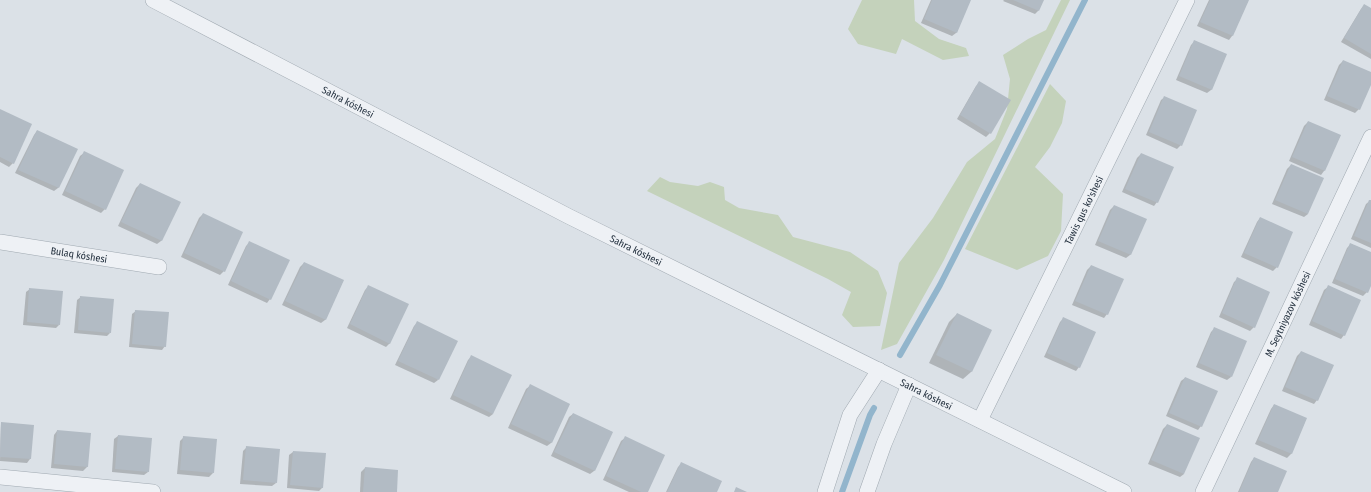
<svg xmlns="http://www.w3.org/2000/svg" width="1371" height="492" font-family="'Fira Sans Condensed',sans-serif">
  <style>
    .green { fill: #c4d2bb }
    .shadow { fill: #0003 }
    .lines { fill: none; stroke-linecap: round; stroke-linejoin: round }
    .stream { stroke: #92b5cc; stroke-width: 6 }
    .building { fill: #b2bbc4 }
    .street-casing { stroke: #a0a9b1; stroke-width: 16 }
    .street { stroke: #eef1f5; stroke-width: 15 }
    .labels { text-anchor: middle; stroke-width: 3.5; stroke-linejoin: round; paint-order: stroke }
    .street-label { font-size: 10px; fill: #24313f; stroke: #eaf0f5 }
  </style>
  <rect width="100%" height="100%" fill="#dbe1e7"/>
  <g class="green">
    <polygon points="862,0 914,0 915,21 939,39 966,48 969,56 943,60 902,39 896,54 858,44 848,29"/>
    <polygon points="1061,0 1070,0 944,260 897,344 881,350 899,263 933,218 967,162 995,139 1007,109 1010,79 1003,55 1028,39 1046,30"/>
    <polygon points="1050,84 1066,101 1062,123 1050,147 1035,167 1063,194 1061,231 1048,256 1017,270 965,249"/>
    <polygon points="660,177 670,182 698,186 710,182 724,187 725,200 739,208 778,215 793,237 850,252 878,271 887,293 880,326 853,327 842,315 851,292 828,279 647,191"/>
  </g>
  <g class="shadow">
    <polygon points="931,0 970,0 956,33 952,36 921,23"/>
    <polygon points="1004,0 1043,0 1038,11 1035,14 1003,1"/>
    <polygon points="1209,0 1248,1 1232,36 1229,40 1197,26"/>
    <polygon points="1364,6 1371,10 1371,59 1341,42 1361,9"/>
    <polygon points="1195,41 1226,55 1211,90 1207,93 1176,80 1191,45"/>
    <polygon points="1343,61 1371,73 1371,82 1359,109 1355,113 1324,100 1339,65"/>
    <polygon points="980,83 990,133 986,137 957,119 976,86"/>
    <polygon points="1165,97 1181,145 1177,149 1146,135 1161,100"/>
    <polygon points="0,110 13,163 9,167 0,162"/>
    <polygon points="1308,122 1340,136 1324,171 1321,175 1289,161 1304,126"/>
    <polygon points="37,131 76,149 58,188 54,191 15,173 34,135"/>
    <polygon points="84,153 105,209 101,213 62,195 80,156"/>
    <polygon points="1141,154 1157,202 1154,206 1122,192 1137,158"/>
    <polygon points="1291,165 1308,214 1304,217 1272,204 1287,169"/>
    <polygon points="140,184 179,202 161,241 157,244 118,226 136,188"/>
    <polygon points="1370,201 1371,201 1371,248 1351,239 1366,204"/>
    <polygon points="1114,206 1145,220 1130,255 1126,258 1095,245 1110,210"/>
    <polygon points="203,214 224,271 220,275 181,257 199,218"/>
    <polygon points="1260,218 1277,267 1273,271 1241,257 1257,222"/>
    <polygon points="249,243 270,299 267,303 228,285 246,246"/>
    <polygon points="1351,244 1371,253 1371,284 1367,292 1363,296 1332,283 1347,248"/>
    <polygon points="304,263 343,281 325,320 321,323 282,305 300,267"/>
    <polygon points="1091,266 1107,314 1104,318 1072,305 1087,270"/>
    <polygon points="1238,279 1254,327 1250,331 1219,317 1234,282"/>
    <polygon points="369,286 390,343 386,347 347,328 365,290"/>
    <polygon points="1328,287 1344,335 1341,339 1309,325 1324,290"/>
    <polygon points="30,289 59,325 56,328 23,325 26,292"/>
    <polygon points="81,297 110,333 107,336 74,333 77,300"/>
    <polygon points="136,311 165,346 162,350 129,347 132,314"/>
    <polygon points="957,314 991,330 971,372 963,379 929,363 949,322"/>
    <polygon points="1063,319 1079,367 1076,371 1044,357 1060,322"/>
    <polygon points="417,323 438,380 434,383 395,365 414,326"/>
    <polygon points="1215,328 1231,377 1227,380 1196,367 1211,332"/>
    <polygon points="1301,352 1317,400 1314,404 1282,391 1297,356"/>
    <polygon points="471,357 493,414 489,417 450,399 468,360"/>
    <polygon points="1185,378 1201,426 1198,430 1166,416 1181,381"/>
    <polygon points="530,386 569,404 551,443 547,446 508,428 526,389"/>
    <polygon points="1274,405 1306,419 1291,454 1287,458 1255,444 1271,409"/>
    <polygon points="573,414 612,432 594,471 590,474 551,456 569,417"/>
    <polygon points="1,423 33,426 30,459 27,463 0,461"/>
    <polygon points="1167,425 1184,474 1180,477 1148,464 1163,429"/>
    <polygon points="57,431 90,434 87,467 83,471 51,468 54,435"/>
    <polygon points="118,436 148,472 144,475 112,472 114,439"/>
    <polygon points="184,437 213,473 209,477 177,474 180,441"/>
    <polygon points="625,438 647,492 629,492 603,480 621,441"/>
    <polygon points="247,447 276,483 272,486 240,484 243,451"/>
    <polygon points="293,452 323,487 319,491 287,488 289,455"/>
    <polygon points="1254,458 1277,492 1238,492 1251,462"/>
    <polygon points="681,464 715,492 666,492 678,467"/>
    <polygon points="365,468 396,492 360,492 361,472"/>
  </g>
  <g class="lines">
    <g class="stream">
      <polyline points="900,355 940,285 1085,0"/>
      <polyline points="842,492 870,415 874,408"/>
    </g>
  </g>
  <g class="building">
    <polygon points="932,0 971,0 957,33 924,19"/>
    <polygon points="1013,0 1044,0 1039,11"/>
    <polygon points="1210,0 1249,0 1233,36 1200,22"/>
    <polygon points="1364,4 1371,8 1371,54 1344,38"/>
    <polygon points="1194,40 1227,54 1212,90 1179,76"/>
    <polygon points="1343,60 1371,72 1371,85 1360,110 1327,96"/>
    <polygon points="979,81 1011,100 991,134 960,115"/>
    <polygon points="1164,96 1197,110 1182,146 1149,132"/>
    <polygon points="0,109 32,124 14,164 0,157"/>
    <polygon points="1308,121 1341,135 1325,171 1292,157"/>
    <polygon points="37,130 78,149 59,188 18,170"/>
    <polygon points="84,151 124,170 106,210 65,191"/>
    <polygon points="1141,153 1174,167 1158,203 1125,189"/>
    <polygon points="1291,164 1324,178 1308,214 1275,200"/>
    <polygon points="140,183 181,202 162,241 121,222"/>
    <polygon points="1369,200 1371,200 1371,243 1354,236"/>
    <polygon points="1114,205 1147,219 1131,255 1098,241"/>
    <polygon points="203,213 243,232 225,272 184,253"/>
    <polygon points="1260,217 1293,232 1278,268 1244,253"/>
    <polygon points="249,241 290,260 271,300 231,281"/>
    <polygon points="1350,243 1371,252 1371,286 1368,293 1335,279"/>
    <polygon points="304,262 344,280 326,320 285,301"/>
    <polygon points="1091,265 1124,279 1108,315 1075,301"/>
    <polygon points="1237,277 1270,292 1255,328 1222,313"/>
    <polygon points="368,285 409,304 390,344 350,324"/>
    <polygon points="1328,285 1361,300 1345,336 1312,321"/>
    <polygon points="29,288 63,291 60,325 27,322"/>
    <polygon points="80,296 114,299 111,333 78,330"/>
    <polygon points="135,310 169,312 166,347 132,344"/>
    <polygon points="957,313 992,330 972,372 936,355"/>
    <polygon points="1063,317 1096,332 1080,368 1047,353"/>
    <polygon points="417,321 458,341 439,380 398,361"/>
    <polygon points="1214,327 1247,341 1232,377 1199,363"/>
    <polygon points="1301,351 1334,365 1318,401 1285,387"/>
    <polygon points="471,355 512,375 493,414 453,395"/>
    <polygon points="1185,377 1218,391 1202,427 1169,413"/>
    <polygon points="530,384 570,404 552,443 511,424"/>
    <polygon points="1274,404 1307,418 1292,454 1258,440"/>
    <polygon points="573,413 613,432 595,471 554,452"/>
    <polygon points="1,422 34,425 31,459 0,457"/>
    <polygon points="1167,424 1200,438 1184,474 1151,460"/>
    <polygon points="57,430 91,433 88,467 54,464"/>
    <polygon points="118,435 152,438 149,472 115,469"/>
    <polygon points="183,436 217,439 214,473 180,470"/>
    <polygon points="625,436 665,455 648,492 641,492 606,476"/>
    <polygon points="246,446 280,449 277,483 243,480"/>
    <polygon points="293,451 326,453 323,488 290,485"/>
    <polygon points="1254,457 1287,471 1278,492 1239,492"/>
    <polygon points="681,462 722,481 717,492 667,492"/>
    <polygon points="365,467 398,470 397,492 363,492"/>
    <polygon points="736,487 747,492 734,492"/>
  </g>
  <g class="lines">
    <g class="street-casing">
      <g id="street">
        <path id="s1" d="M153 0 568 216 1124 492"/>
        <path id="s2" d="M0 242 159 267"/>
        <path id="s3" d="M980 420 1187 0"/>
        <polyline points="0,477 153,492"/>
        <polyline points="825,492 850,415 879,370"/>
        <polyline points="867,492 884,444 909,385"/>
        <path id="s4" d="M1203 492 1371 137"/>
      </g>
    </g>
    <use href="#street" class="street"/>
  </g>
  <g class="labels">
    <g class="street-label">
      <text dy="4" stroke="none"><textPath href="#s1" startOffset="220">Sahra kóshesi</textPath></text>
      <text dy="4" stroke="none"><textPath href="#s3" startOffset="234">Tawis qus ko'shesi</textPath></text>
      <text dy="4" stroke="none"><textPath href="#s1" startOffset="544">Sahra kóshesi</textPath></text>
      <text dy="4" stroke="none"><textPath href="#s2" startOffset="80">Bulaq kóshesi</textPath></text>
      <text dy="4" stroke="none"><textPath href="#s4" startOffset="197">M. Seytniyazov kóshesi</textPath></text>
      <text dy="4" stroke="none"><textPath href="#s1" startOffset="868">Sahra kóshesi</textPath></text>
    </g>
  </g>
</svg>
